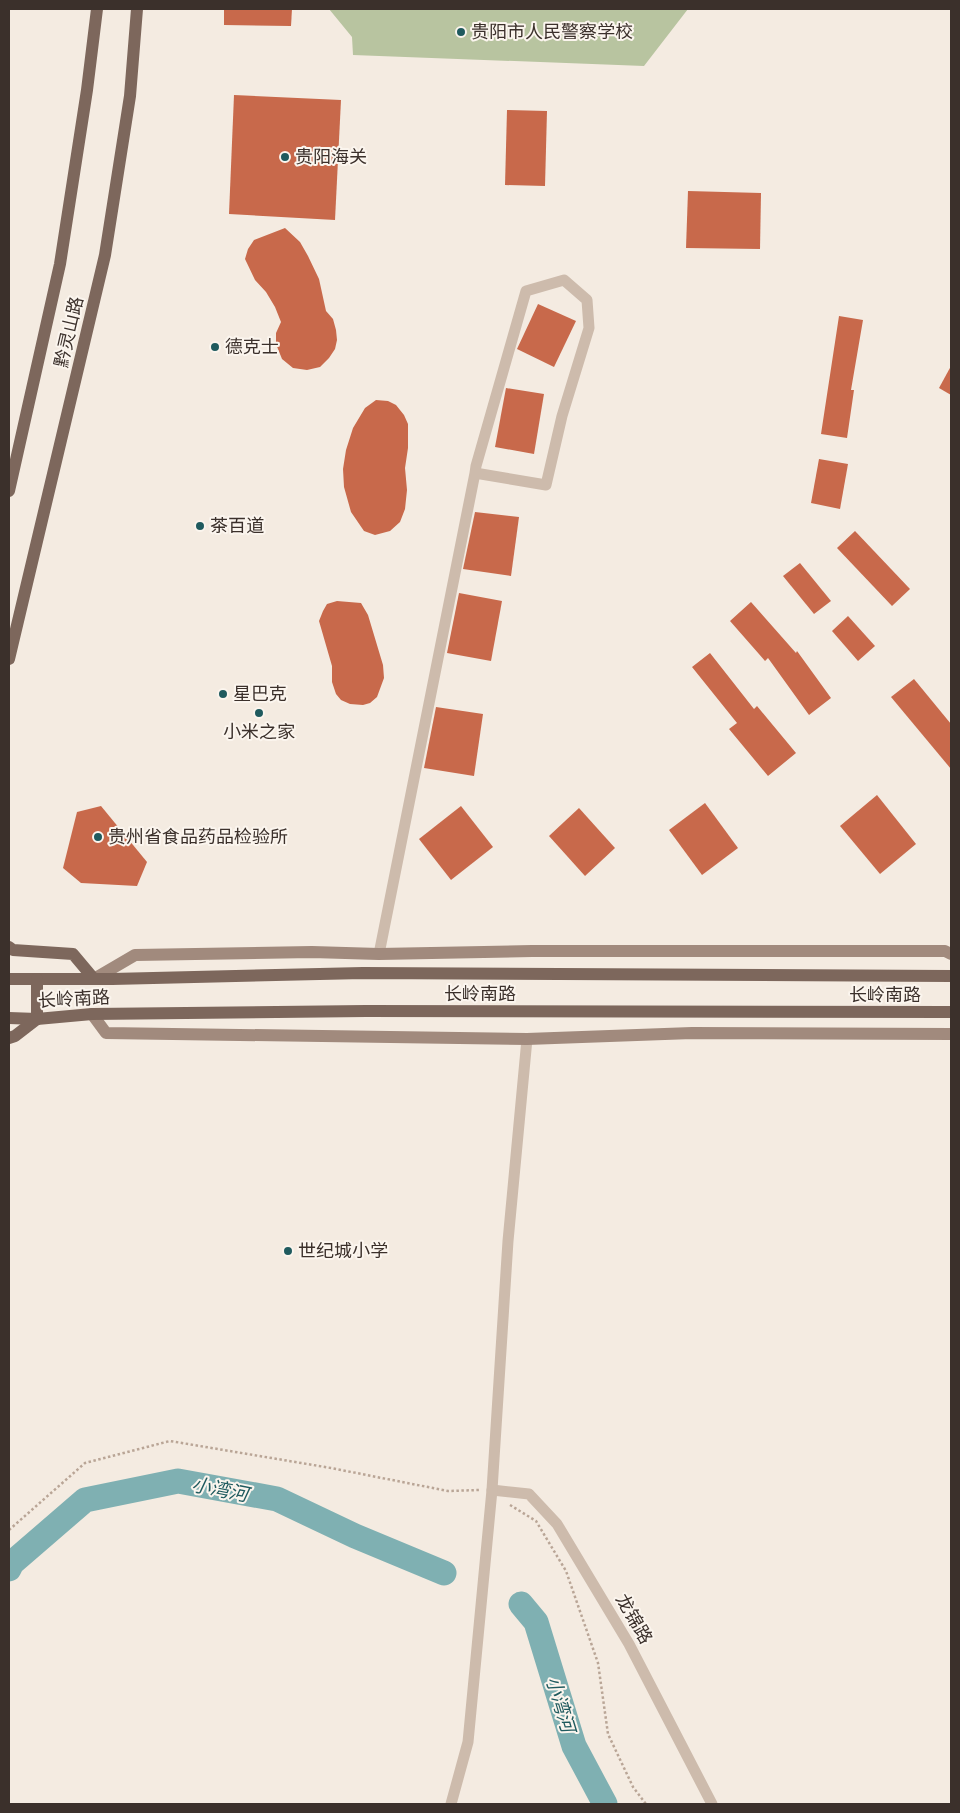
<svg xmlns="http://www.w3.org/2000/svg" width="960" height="1813" font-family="Inter,'Noto Sans SC',sans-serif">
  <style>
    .green { fill: #b8c4a0 }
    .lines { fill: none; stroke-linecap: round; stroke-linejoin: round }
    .river { stroke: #7fb0b2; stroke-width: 25 }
    .building { fill: #c8694b }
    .path { stroke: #b9a596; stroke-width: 2.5; stroke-dasharray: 2.5 2.5; stroke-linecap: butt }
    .minor { stroke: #cdbbac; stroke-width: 11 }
    .secondary { stroke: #a18a7d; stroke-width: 12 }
    .primary { stroke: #7d675c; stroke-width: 12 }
    .poi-dot { fill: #1f5a5e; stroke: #fbf5ee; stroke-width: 2 }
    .labels { text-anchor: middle; stroke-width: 4; stroke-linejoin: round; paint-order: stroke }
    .poi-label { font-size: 18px; fill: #3b302b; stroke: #fbf5ee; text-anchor: start }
    .street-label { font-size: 18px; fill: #3b302b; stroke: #fbf5ee }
    .water-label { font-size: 19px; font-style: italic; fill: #1f5a5e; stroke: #fbf5ee }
  </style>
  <rect width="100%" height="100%" fill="#f4ebe1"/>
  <polygon class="green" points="329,9 688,9 644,66 353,55 352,37"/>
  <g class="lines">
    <g class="river">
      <polyline points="9,1569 12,1563 85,1500 178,1481 277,1499 355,1536 444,1573"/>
      <polyline points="521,1604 536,1622 574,1746 605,1804"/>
    </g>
  </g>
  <g class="building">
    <polygon points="224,9 292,9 291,26 224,25"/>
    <polygon points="234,95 341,100 335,220 229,214"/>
    <polygon points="507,110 547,111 545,186 505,185"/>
    <polygon points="688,191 761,193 760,249 686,248"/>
    <polygon points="285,228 300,242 308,256 319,279 326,311 333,319 336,330 337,340 335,349 329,358 320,367 307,370 293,368 282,359 276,344 276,333 281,322 275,307 266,292 255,280 245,259 248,249 254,240"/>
    <polygon points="538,304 576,321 554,367 517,349"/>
    <polygon points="839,316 863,320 851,390 854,390 847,438 821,434"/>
    <polygon points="951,366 951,395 939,388"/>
    <polygon points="506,388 544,394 534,454 495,447"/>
    <polygon points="376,400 388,401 396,405 404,415 408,424 408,448 405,468 407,490 405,509 400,522 390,531 375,535 364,531 351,512 344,487 343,469 346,450 353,428 365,408"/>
    <polygon points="819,459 848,464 840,509 811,503"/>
    <polygon points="475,512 519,517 511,576 463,569"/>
    <polygon points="855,531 910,589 892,606 837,548"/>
    <polygon points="800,563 831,601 814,614 783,576"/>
    <polygon points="459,593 502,601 491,661 447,653"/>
    <polygon points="337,601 361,603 368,615 383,665 384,678 377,697 370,703 363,705 350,704 341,700 336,694 332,682 332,666 319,621 323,611 327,604"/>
    <polygon points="751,602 796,653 797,651 831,698 809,715 768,658 765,661 730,621"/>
    <polygon points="848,616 875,646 858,661 832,631"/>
    <polygon points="710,653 754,709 757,706 796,753 768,776 729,729 737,723 692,667"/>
    <polygon points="914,679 951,724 951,769 891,697"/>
    <polygon points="436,707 483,714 474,776 424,768"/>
    <polygon points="877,795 916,844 880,874 840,826"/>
    <polygon points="705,803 738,848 702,875 669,830"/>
    <polygon points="101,806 147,862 137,886 81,883 63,868 77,812"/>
    <polygon points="461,806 493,847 451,880 419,839"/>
    <polygon points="579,808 615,848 585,876 549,836"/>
  </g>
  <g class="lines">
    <g class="path">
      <polyline points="510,1505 536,1521 566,1571 598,1663 608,1734 633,1787 646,1804"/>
      <polyline points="9,1530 85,1463 170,1441 331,1468 448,1491 480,1490"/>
    </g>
    <g class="minor">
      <polyline points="379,954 475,473 476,466 526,291 564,280 587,300 589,328 562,416 546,485 475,473"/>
      <polyline points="492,1490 529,1494 557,1524 629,1644 712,1804"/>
      <polyline points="451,1804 468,1742 492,1490 508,1241 527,1039"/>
    </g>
    <g class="secondary">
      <polyline points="94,979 135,955 312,952 379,954 532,951 945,951 951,954"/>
      <polyline points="92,1014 106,1033 527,1039 692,1033 951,1034"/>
    </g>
    <g class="primary">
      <polyline points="9,491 60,264 87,90 97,9"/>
      <polyline points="9,659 105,255 130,96 137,9"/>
      <polyline points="9,947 13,950 73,954 94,979"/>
      <polyline points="9,979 112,979 363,973 951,976"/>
      <polyline points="9,1018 37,1019 92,1014 366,1011 951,1012"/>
      <polyline points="37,1019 37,979"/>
      <polyline points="9,1038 15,1036 37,1019"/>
    </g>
  </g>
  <g class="poi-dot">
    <circle cx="461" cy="32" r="5"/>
    <circle cx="285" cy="157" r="5"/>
    <circle cx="215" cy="347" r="5"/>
    <circle cx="200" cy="526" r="5"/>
    <circle cx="223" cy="694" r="5"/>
    <circle cx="259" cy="713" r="5"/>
    <circle cx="98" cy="837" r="5"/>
    <circle cx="288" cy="1251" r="5"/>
  </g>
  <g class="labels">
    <g class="poi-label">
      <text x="471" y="38">贵阳市人民警察学校</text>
      <text x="295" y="163">贵阳海关</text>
      <text x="225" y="353">德克士</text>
      <text x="210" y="532">茶百道</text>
      <text x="233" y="700">星巴克</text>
      <text x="259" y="738" text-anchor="middle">小米之家</text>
      <text x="108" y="843">贵州省食品药品检验所</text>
      <text x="298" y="1257">世纪城小学</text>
    </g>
    <g class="street-label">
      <text transform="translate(69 332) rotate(-77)" y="6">黔灵山路</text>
      <text x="480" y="1000">长岭南路</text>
      <text x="885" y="1001">长岭南路</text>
      <text transform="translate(74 999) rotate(-3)" y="6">长岭南路</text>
      <text transform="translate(634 1619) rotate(60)" y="6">龙锦路</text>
    </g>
    <g class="water-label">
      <text transform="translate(220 1489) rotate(11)" y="7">小湾河</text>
      <text transform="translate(561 1704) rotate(73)" y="7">小湾河</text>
    </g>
  </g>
  <rect width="960" height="1813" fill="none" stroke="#3b302b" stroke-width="20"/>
</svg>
